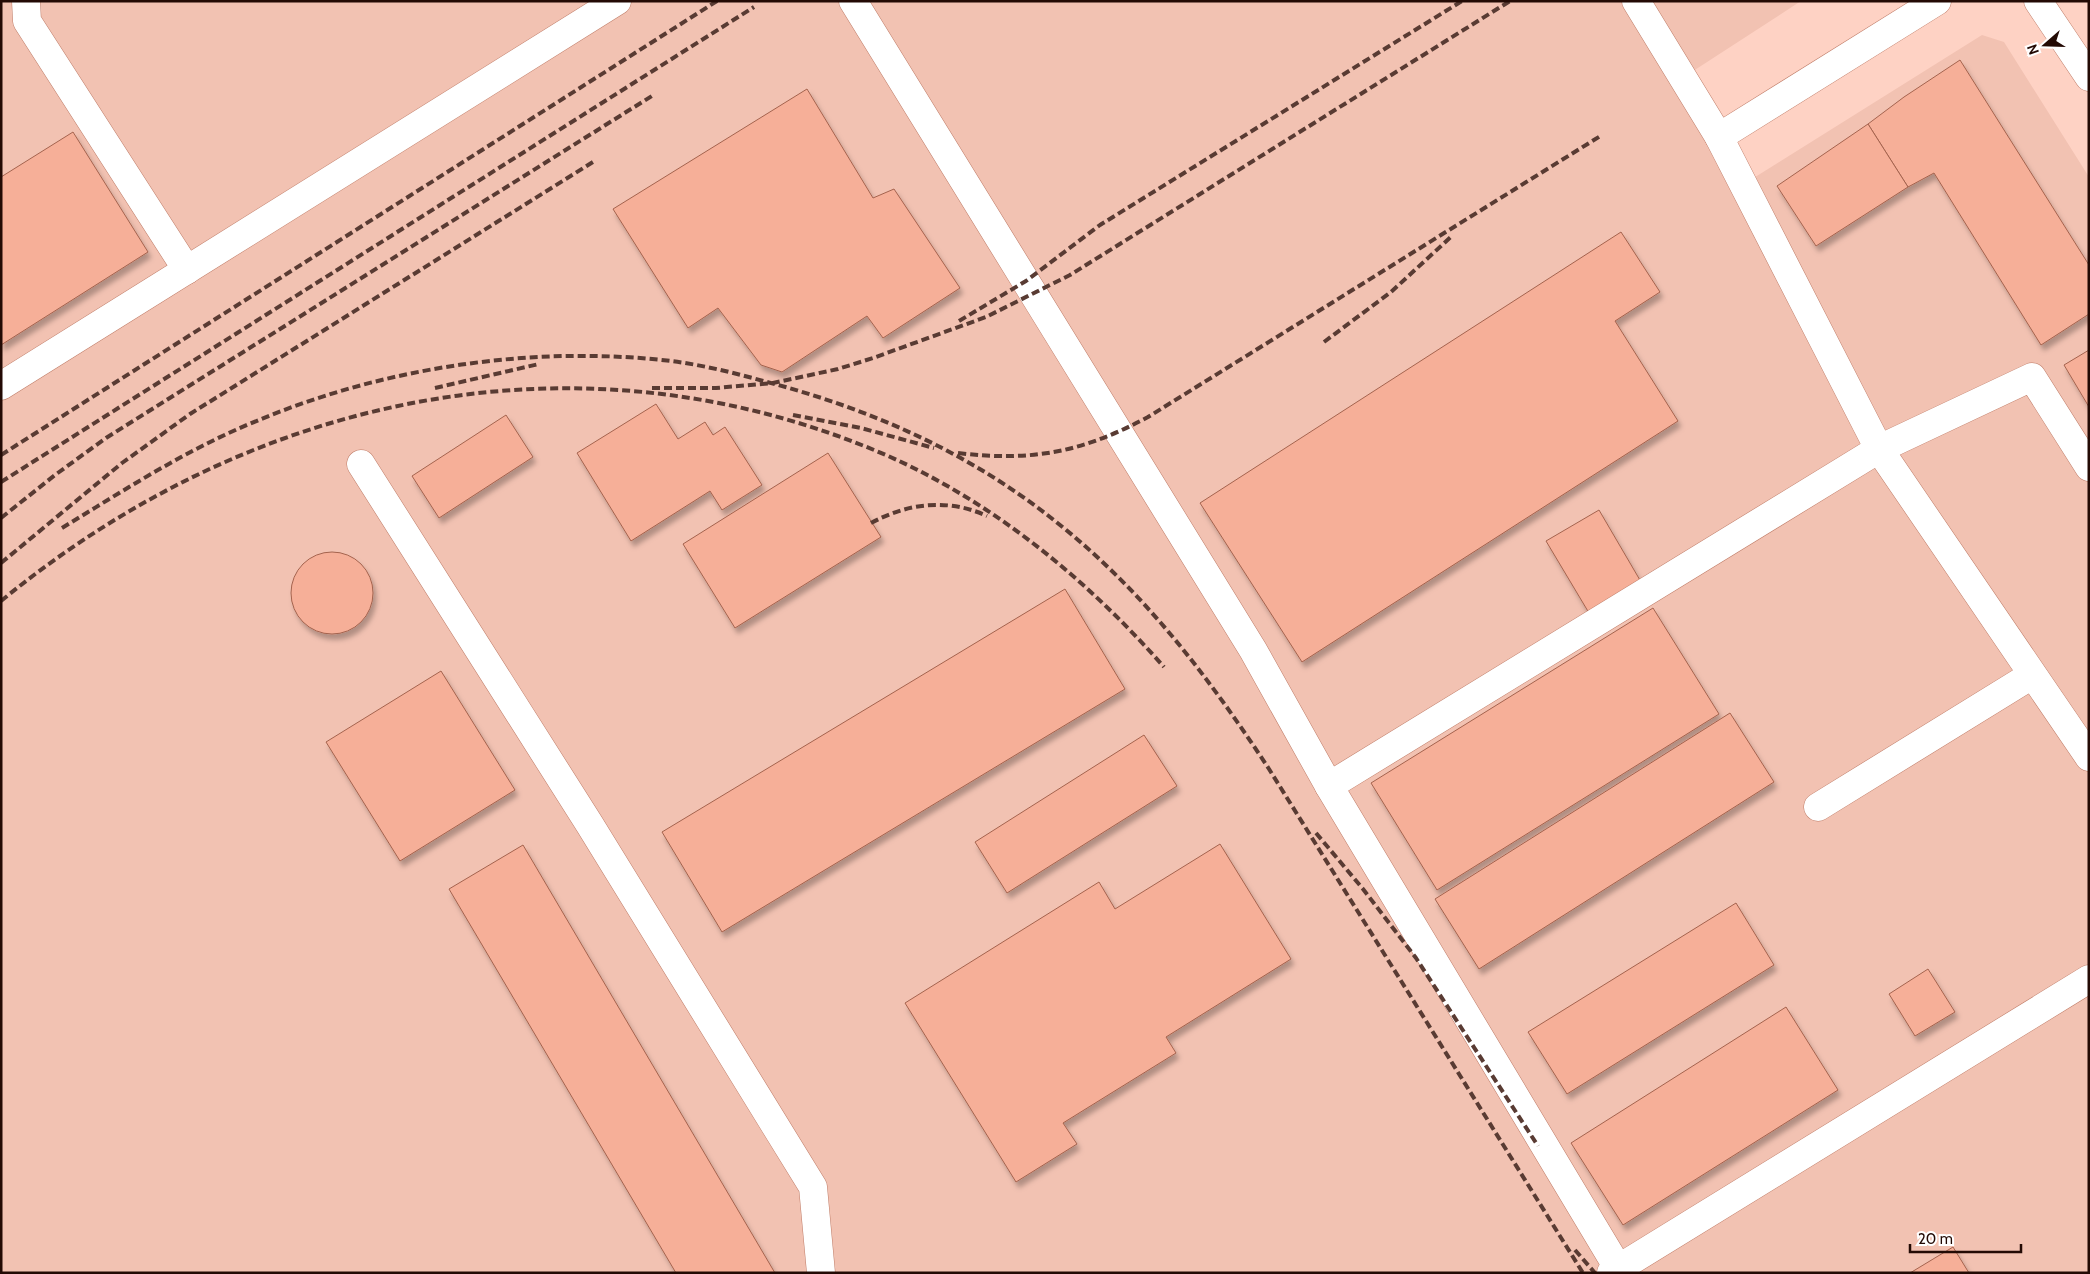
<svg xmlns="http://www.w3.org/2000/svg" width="2090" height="1274" font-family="Cabin,sans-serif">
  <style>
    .built { fill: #f2c2b2 }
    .building { fill: #f6af98; stroke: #a4634e; filter: url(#shadow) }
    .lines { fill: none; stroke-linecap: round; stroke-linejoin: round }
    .minor-casing { stroke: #bf7c67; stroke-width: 29 }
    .minor { stroke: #fff; stroke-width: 28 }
    .rail { stroke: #593b33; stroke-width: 4; stroke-dasharray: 8 4; stroke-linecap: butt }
  </style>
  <defs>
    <filter id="shadow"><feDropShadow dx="3" dy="5.5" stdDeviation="2.5" flood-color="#0004"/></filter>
  </defs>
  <rect width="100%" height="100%" fill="#fed2c4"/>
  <polygon class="built" points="1,1 1801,1 1687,75 1752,179 1982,35 2004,42 2089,177 2089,1273 1,1273"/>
  <g class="building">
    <polygon points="1960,60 2089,265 2089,314 2041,345 1934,173 1908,187 1868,124 1904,97"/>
    <polygon points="807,89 873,198 894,189 960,288 883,338 867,316 782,372 761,365 718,308 688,328 613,209"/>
    <polygon points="1868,124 1908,187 1816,246 1777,186"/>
    <polygon points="73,132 148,252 1,345 1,177"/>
    <polygon points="1621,232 1660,292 1615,321 1678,421 1302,662 1200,503"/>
    <polygon points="2089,350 2089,407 2064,365"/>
    <polygon points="656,404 678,439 705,422 713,435 725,427 762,485 722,510 710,491 631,541 577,453"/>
    <polygon points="506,415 533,457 439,518 412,476"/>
    <polygon points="828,453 881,537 735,628 683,544"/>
    <polygon points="1599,510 1644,587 1592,618 1546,541"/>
    <circle cx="332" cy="593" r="41"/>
    <polygon points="1065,589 1125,689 722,932 662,832"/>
    <polygon points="1653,608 1719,714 1437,890 1371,783"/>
    <polygon points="441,671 515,790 400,861 326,742"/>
    <polygon points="1730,713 1774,782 1479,969 1435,899"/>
    <polygon points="1144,735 1177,786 1007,893 975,842"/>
    <polygon points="1220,844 1291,959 1166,1037 1176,1053 1063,1123 1077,1144 1016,1182 905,1003 1099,882 1115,909"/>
    <polygon points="523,845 775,1273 676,1273 449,889"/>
    <polygon points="1736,903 1774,965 1567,1094 1528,1032"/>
    <polygon points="1928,969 1955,1012 1915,1036 1889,994"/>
    <polygon points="1786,1007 1838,1090 1623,1225 1571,1143"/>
    <polygon points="1953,1247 1969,1273 1910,1273"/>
  </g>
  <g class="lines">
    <g class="minor-casing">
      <g id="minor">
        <polyline points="26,1 27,21 187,270"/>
        <polyline points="853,1 1253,650 1329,786 1621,1273"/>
        <polyline points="1636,1 1719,137 1879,449 2089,757"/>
        <polyline points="2038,1 2089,77"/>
        <polyline points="1719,137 1937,1"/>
        <polyline points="1,386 617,1"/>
        <polyline points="361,464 590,825 813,1187 821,1273"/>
        <polyline points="1329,786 1879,449 2032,377 2089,467"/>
        <polyline points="1818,807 2032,675"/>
        <polyline points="1611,1273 2089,979"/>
      </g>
    </g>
    <use href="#minor" class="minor"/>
    <g class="rail">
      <polyline points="959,321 1026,281 1100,225 1462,1"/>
      <polyline points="1324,342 1391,292 1453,235"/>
      <polyline points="435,388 539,364"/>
      <polyline points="652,388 716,388 773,383 838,369 873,358 986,317 1070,275 1510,1"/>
      <polyline points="793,415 861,428 934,448"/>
      <path d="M958 453C1032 462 1083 452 1148 417L1602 135"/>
      <polyline points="1,455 717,1"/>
      <polyline points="1,482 754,7"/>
      <polyline points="1,518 55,475 106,438 655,94"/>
      <path d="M871 523C908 503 948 498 987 516"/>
      <path d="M62 528C126 489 189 448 259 420 386 367 534 345 671 361 703 365 735 373 767 382 874 410 974 455 1060 525 1145 593 1210 679 1269 769L1583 1273"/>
      <polyline points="1,563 122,463 190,414 593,162"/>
      <path d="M1 601C249 397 572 325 874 450 986 496 1085 577 1164 667"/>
      <polyline points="1316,833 1363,889 1416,958 1538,1146"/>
      <polyline points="1575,1250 1595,1273"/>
    </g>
  </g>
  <rect width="2090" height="1274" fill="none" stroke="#230a04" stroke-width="5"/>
  <g transform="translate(2045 45) rotate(250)" stroke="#ffffff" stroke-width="4" paint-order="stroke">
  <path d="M0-4L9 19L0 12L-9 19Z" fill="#230a04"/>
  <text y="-8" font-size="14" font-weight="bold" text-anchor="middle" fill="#230a04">N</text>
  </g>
  <path d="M1910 1244v8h111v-8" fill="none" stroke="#230a04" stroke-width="2.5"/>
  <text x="1918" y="1244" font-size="15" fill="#230a04" stroke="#ffffff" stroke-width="4" paint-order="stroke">20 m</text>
</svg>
